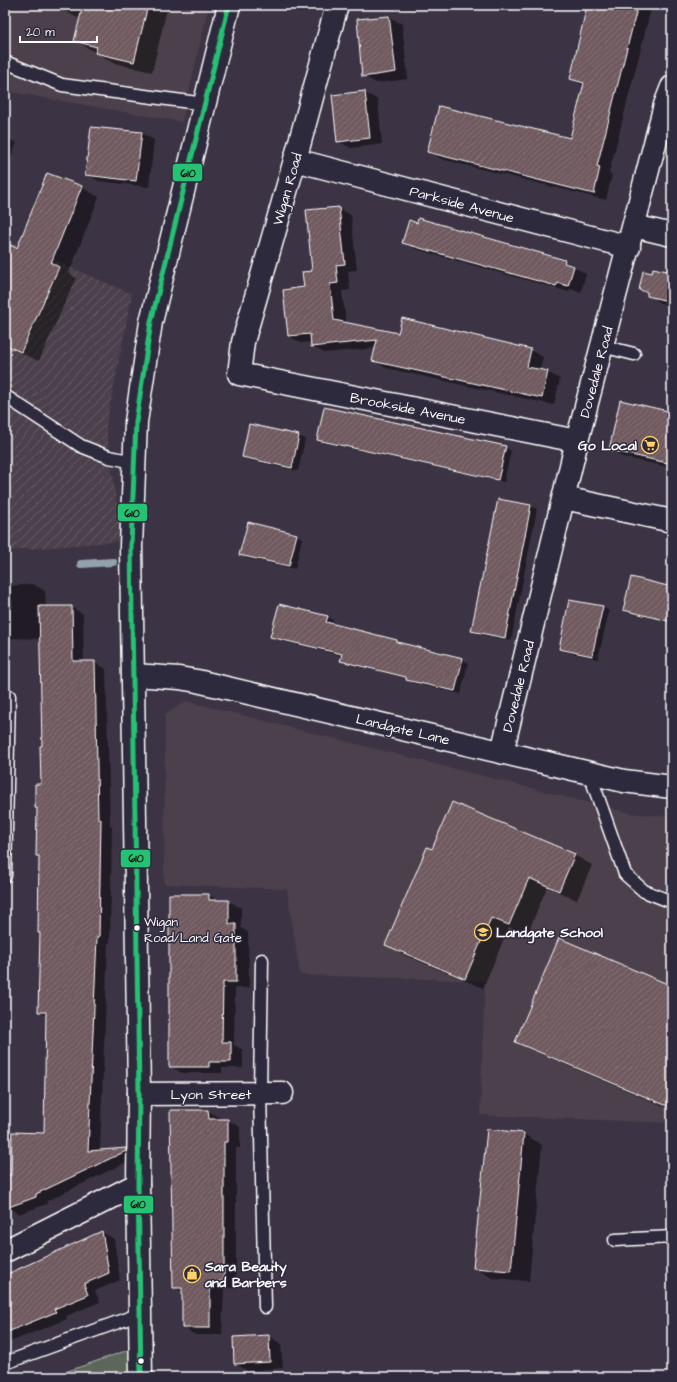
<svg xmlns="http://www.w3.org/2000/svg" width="677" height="1382" font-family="'Architects Daughter',sans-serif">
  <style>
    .built { fill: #4c3f4c }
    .industrial { fill: url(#industrial-furrows) }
    .grass { fill: url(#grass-dots); stroke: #aeb2ac }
    .park { fill: #5c665a; stroke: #aeb2ac }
    .shadow { fill: #0007 }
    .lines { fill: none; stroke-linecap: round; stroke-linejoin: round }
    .stream { stroke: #93a1ac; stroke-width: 8 }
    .building { fill: url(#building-hatch); stroke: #fff }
    .service-casing { stroke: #fff; stroke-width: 15 }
    .minor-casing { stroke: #fff; stroke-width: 25 }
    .primary-casing { stroke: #fff; stroke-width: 25 }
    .service { stroke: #2f2a3d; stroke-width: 12 }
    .minor { stroke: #2f2a3d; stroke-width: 22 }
    .primary { stroke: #2f2a3d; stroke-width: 22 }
    .bus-1-casing { stroke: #2f2a3d; stroke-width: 8 }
    .bus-1 { stroke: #26c172; stroke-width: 5 }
    .bus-dot { fill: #fff; stroke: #2f2a3d; stroke-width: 1.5 }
    .labels { text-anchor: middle; stroke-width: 3; stroke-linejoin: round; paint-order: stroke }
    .bus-label { font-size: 13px; fill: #fff; stroke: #2f2a3d; text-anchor: start }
    .street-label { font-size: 14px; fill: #fff; stroke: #2f2a3d }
    .poi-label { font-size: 14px; font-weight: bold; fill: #fff; stroke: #2f2a3d; text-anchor: start }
    .line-badge { stroke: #2f2a3d; stroke-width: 1.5 }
    .pale-badge-label { font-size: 11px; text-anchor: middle; font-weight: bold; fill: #111 }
  </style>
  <defs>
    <pattern id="industrial-furrows" width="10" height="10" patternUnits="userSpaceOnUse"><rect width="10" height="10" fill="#4c3f4c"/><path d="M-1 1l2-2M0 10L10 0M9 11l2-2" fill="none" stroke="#675c67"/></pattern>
    <pattern id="grass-dots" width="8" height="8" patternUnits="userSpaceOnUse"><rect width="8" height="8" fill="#5c665a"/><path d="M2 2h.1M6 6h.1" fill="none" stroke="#747d73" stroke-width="1.8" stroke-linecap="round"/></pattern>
    <pattern id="building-hatch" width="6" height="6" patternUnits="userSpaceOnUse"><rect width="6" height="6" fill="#705a5e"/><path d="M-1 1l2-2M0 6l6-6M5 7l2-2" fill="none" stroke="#857376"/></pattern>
  </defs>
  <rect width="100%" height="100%" fill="#3c3444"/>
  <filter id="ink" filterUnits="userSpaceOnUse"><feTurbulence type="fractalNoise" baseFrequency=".025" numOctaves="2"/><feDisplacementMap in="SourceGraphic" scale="8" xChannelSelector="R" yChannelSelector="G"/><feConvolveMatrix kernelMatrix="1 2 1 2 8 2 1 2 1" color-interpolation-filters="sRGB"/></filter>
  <g filter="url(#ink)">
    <g class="built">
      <polygon points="5,5 209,5 182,122 5,91"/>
      <polygon points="186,701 630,813 672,817 672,1123 480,1115 485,981 300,975 287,889 164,884 165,715"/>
    </g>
    <polygon class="industrial" points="5,239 132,294 106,426 122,541 5,551"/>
    <polygon class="grass" points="5,600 10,600 5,705"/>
    <polygon class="park" points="137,1347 137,1377 51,1377"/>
    <g class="shadow">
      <polygon points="64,5 168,5 152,72 114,63 76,41 81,20 63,10"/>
      <polygon points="388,5 431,5 431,7 398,11"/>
      <polygon points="588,5 652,5 609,173 612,175 606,200 441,159 429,152 571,140 584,86 571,79"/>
      <polygon points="389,17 402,24 408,79 376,83 363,76 358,20"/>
      <polygon points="365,93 378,100 382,144 351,148 338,141"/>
      <polygon points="141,133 154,140 149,187 99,181 86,174"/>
      <polygon points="5,137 17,143 5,171"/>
      <polygon points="81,187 99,197 69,273 76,278 39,361 5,346 5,244 18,250"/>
      <polygon points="338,208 351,215 357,270 348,271 350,290 342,291 346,323 399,334 530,350 543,357 540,370 547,372 560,379 554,405 386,368 374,361 377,348 324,353 312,346 311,342 301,343 289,336 305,288 314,272"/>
      <polygon points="403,242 501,244 502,242 564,261 586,274 581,292 570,289 569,292 415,249"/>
      <polygon points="653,274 672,274 672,305 660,303 640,289"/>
      <polygon points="672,413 672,468 622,457 610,450"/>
      <polygon points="299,436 305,439 298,471 249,460 243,457"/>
      <polygon points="318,440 505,447 511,451 504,482 324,443"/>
      <polygon points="531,506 537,509 511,641 478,634 472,630"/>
      <polygon points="296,535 302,538 295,569 246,558 240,554"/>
      <polygon points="33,584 45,591 46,607 71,607 83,614 84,662 94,662 106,669 110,826 112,827 110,943 108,943 100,1151 126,1149 137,1157 47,1201 47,1204 19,1214 7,1207 12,1176 45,1134 47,1016 39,1011 41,933 40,857 37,855 38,809 36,808 42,785 42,680 40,639 5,638 5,608 13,608 11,586"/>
      <polygon points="672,588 672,623 630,613 624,610"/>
      <polygon points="570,601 603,607 609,611 598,659 566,652 560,649"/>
      <polygon points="327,617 333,620 332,625 462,659 468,663 461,694 413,683 407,678 347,664 341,660 342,656 278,640 272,636"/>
      <polygon points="432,850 574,855 592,865 577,900 547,887 527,935 509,927 483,988 404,955 387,945"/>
      <polygon points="209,895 219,901 229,901 241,908 241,928 248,932 249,988 235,988 234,1045 243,1050 243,1068 222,1068 222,1073 182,1073 170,1066"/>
      <polygon points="672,987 672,1110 534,1051 516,1041"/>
      <polygon points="171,1111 208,1111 221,1118 221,1120 228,1120 240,1127 240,1148 236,1148 236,1288 224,1288 222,1335 195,1335 183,1327 183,1293 174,1287"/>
      <polygon points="488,1131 524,1134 542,1145 529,1281 492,1278 474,1267"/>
      <polygon points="102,1232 114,1239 120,1280 95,1291 100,1302 66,1316 67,1319 5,1344 5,1276"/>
      <polygon points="269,1336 281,1344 283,1368 247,1371 235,1363"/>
    </g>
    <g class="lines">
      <polyline class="stream" points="81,564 113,562"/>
    </g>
    <g class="building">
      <polygon points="83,5 148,5 134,62 95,53 97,47 74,41"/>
      <polygon points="587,5 638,5 597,166 600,167 594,194 427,152 439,106 570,138 584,83 570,79"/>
      <polygon points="389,16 396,72 362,77 357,19"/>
      <polygon points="365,91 370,138 337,142 332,95"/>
      <polygon points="91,127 142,132 136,181 85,175"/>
      <polygon points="47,173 82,186 51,263 59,267 21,352 5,345 5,243 17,248"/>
      <polygon points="339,207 345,264 336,265 338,283 330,284 334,320 398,333 402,318 531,349 527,367 548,371 542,398 372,361 377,340 311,347 310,334 288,336 283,290 304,287 302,272 312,271 306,210"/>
      <polygon points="418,218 565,260 564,263 574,266 568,286 558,283 556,286 402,243 409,220 417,223"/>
      <polygon points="653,268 672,272 672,302 647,296 647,292 639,290 643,271 652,273"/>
      <polygon points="620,400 672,412 672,464 609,450"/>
      <polygon points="324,407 506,446 498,480 317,440"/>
      <polygon points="249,424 299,435 292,468 242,457"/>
      <polygon points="498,499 531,505 505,638 471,631"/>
      <polygon points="248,522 297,534 289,566 239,555"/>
      <polygon points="631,577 672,587 672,622 623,610"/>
      <polygon points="569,600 603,606 592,656 559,649"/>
      <polygon points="279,604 328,616 326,622 397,640 397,642 463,658 455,691 406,680 406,677 340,661 342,654 270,637"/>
      <polygon points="39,606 72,606 73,661 95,661 98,819 101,819 99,937 97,937 88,1151 126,1148 126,1151 36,1194 36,1197 6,1208 8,1175 11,1175 12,1132 44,1133 46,1012 38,1012 40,933 38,933 39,856 36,856 37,808 35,808 35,784 41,784 40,746 42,746"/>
      <polygon points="452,802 575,854 559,891 529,878 509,925 491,918 465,979 385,945 427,847 432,849"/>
      <polygon points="169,894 209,894 209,900 229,900 229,924 236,924 236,982 223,982 222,1042 231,1042 231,1062 209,1062 209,1067 169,1067"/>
      <polygon points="559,938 672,986 672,1108 515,1042"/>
      <polygon points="170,1110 208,1110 209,1119 228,1119 228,1142 224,1142 224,1281 212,1282 212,1286 210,1286 210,1328 182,1328 182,1288 173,1288"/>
      <polygon points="487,1129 524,1133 511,1271 473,1268"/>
      <polygon points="102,1231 109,1273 84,1284 88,1295 54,1309 56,1312 5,1333 5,1275"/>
      <polygon points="269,1335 270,1362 234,1364 233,1337"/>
    </g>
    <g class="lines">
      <g class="service-casing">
        <g id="service">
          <polyline points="5,62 62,85 205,104"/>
          <polyline points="602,346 634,354"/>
          <polyline points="5,396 81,446 109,457 134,462"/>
          <polyline points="589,772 625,874 644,891 672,902"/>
          <polyline points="5,876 9,696"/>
          <polyline points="262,960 260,1093 265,1307"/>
          <polyline points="615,1240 672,1237"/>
          <polyline points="5,1363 140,1314"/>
        </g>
      </g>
      <g class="minor-casing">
        <g id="minor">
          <polyline points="337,5 295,160 243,342 239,374 577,441"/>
          <polyline points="295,160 629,247"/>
          <polyline points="634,226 672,235"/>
          <polyline points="564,498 672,521"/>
          <polyline points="134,675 179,678 197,681 624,781 672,787"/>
          <polyline points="502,752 577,441 665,105 672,87"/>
          <polyline points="139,1094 282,1093"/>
          <polyline points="5,1251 138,1184"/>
        </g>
      </g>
      <g class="primary-casing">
        <polyline id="primary" points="141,1377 138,1184 139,1094 131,546 136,422 151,322 229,5"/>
      </g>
      <use href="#service" class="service"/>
      <use href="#minor" class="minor"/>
      <use href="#primary" class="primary"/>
      <g class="bus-1-casing">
        <polyline id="bus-1" points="141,1377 138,1184 139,1094 131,546 136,422 151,322 229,5"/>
      </g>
      <use href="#bus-1" class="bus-1"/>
    </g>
  </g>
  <defs>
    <g id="supermarket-ring" transform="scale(0.9)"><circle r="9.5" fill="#2f2a3d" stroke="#ffd166" stroke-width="1.5"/><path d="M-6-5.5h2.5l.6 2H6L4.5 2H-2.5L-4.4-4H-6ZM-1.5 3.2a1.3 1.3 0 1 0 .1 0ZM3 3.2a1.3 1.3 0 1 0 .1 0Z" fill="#ffd166"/></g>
    <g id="school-ring" transform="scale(0.9)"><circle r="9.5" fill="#2f2a3d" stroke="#ffd166" stroke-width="1.5"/><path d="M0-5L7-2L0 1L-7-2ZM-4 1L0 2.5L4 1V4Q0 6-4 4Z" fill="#ffd166"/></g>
    <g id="shop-ring" transform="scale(0.9)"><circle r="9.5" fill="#2f2a3d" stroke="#ffd166" stroke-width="1.5"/><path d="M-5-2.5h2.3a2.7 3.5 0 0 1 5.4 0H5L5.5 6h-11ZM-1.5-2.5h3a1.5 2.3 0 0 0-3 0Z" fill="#ffd166"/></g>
  </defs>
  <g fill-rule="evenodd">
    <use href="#supermarket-ring" x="650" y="445"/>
    <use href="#school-ring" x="483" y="932"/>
    <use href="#shop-ring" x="192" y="1274"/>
  </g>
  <g class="bus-dot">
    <circle cx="137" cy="928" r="3.5"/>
    <circle cx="141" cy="1361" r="3.5"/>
  </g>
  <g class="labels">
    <g class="bus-label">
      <text x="144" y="926">Wigan<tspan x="144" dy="16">Road/Land Gate</tspan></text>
    </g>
    <g class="street-label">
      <text transform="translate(287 189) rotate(-74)" y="5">Wigan Road</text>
      <text transform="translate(462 204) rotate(15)" y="5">Parkside Avenue</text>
      <text transform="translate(596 372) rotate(-75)" y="5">Dovedale Road</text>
      <text transform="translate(408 408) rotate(11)" y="5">Brookside Avenue</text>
      <text transform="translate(518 686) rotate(-76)" y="5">Dovedale Road</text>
      <text transform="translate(403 729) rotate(13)" y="5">Landgate Lane</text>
      <text x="211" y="1099">Lyon Street</text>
    </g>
    <g class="poi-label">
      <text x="637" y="450" text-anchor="end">Go Local</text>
      <text x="496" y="937">Landgate School</text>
      <text x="205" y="1271">Sara Beauty<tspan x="205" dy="16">and Barbers</tspan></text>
    </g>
  </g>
  <g class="line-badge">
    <rect x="172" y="163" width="31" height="19" rx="4" fill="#26c172"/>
    <rect x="117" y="503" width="31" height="19" rx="4" fill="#26c172"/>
    <rect x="120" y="849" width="31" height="19" rx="4" fill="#26c172"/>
    <rect x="123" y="1195" width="31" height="19" rx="4" fill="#26c172"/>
  </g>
  <g class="pale-badge-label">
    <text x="188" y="177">610</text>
    <text x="132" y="517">610</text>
    <text x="136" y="862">610</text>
    <text x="138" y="1208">610</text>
  </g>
  <rect width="677" height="1382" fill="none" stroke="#2f2a3d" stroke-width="20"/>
  <rect x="10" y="10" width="657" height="1362" fill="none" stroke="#fff" stroke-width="1.5" filter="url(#ink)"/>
  <path d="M20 36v6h77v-6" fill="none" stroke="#ffffff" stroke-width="2"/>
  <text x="26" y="36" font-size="12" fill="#ffffff" stroke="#2f2a3d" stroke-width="3" paint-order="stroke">20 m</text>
</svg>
